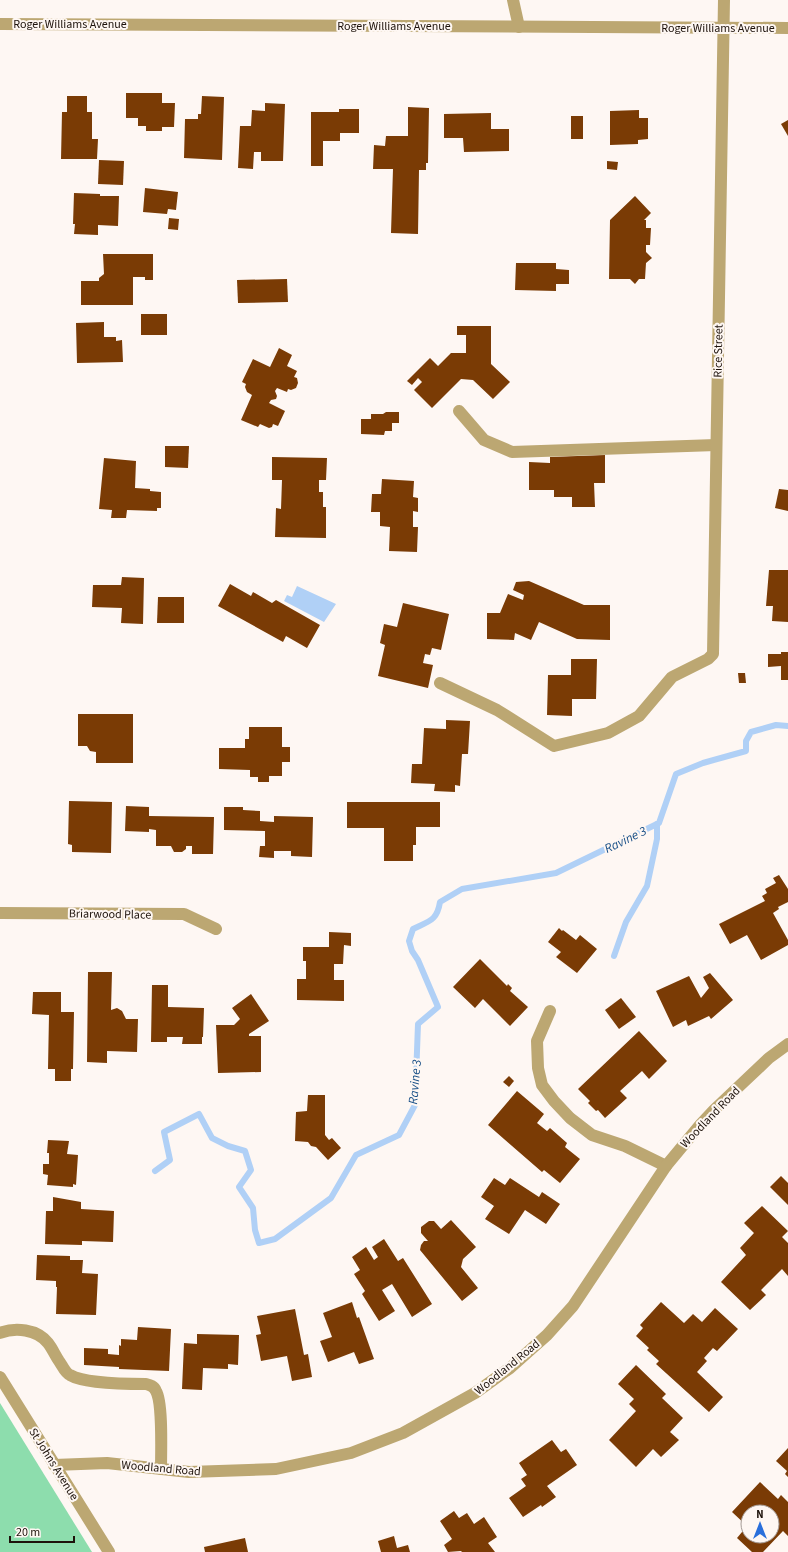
<svg xmlns="http://www.w3.org/2000/svg" width="788" height="1552" font-family="'Source Sans 3',sans-serif">
  <style>
    .green { fill: #8dddad }
    .water { fill: #b0d0f6 }
    .lines { fill: none; stroke-linecap: round; stroke-linejoin: round }
    .stream { stroke: #b0d0f6; stroke-width: 6 }
    .building { fill: #7a3b05; fill-rule: evenodd }
    .minor { stroke: #bca772; stroke-width: 12 }
    .labels { text-anchor: middle; stroke-width: 4; stroke-linejoin: round; paint-order: stroke }
    .street-label { font-size: 12px; fill: #1d120b; stroke: #fef7f3 }
    .water-label { font-size: 13px; font-style: italic; fill: #174e86; stroke: #fef7f3 }
  </style>
  <rect width="100%" height="100%" fill="#fef7f3"/>
  <polygon class="green" points="0,1403 92,1552 0,1552"/>
  <polygon class="water" points="297,586 336,604 324,622 284,601 287,595 292,597"/>
  <g class="lines">
    <g class="stream">
      <polyline points="614,956 626,922 647,886 657,839 657,824"/>
      <path d="M155 1171 170 1160 164 1132 199 1114 212 1138 228 1146 245 1151 251 1170 239 1187 253 1208 255 1230 259 1243 275 1239 331 1198 356 1155 399 1135 415 1105 418 1024 438 1007 418 960 412 951 409 941 413 929C429 921 437 921 440 902L462 889 556 873 659 823 676 774 703 763 746 751V741L751 732 776 725 788 726"/>
    </g>
  </g>
  <g class="building">
    <polygon points="126,93 162,93 162,103 175,103 174,127 162,127 162,131 146,131 146,126 138,126 138,118 126,118"/>
    <polygon points="67,96 87,96 87,112 92,112 92,139 98,139 97,159 61,159 62,112 67,112"/>
    <polygon points="202,96 224,97 222,160 184,158 185,119 198,119 198,114 201,114"/>
    <polygon points="265,103 285,104 283,161 261,161 261,152 254,152 253,169 238,168 240,126 251,126 252,110 265,111"/>
    <polygon points="408,107 429,108 428,163 426,163 426,170 419,170 418,234 391,233 393,169 373,169 374,145 385,146 386,136 408,136"/>
    <polygon points="339,109 359,109 359,133 340,133 340,141 323,141 323,166 311,166 311,112 339,112"/>
    <polygon points="639,110 639,118 648,118 648,139 638,140 638,144 610,145 610,111"/>
    <polygon points="491,113 491,129 509,129 509,151 464,152 463,138 444,138 444,114"/>
    <rect x="571" y="116" width="12" height="23"/>
    <polygon points="788,120 788,136 781,124"/>
    <polygon points="99,160 124,161 123,185 98,184"/>
    <polygon points="607,161 618,162 617,170 607,169"/>
    <polygon points="145,188 178,192 176,210 168,209 167,214 143,212"/>
    <polygon points="74,193 100,194 100,196 119,196 118,226 98,225 98,235 74,234 75,224 73,224"/>
    <polygon points="635,196 651,213 644,220 646,220 646,228 651,228 650,245 646,245 646,252 652,258 646,263 645,279 639,279 635,284 630,279 609,279 610,220"/>
    <polygon points="169,218 179,219 178,230 168,229"/>
    <polygon points="103,254 153,254 153,280 145,280 145,277 133,277 133,305 81,305 81,281 99,281 99,278 104,274"/>
    <polygon points="516,263 556,263 556,269 569,270 569,284 556,284 556,291 515,290"/>
    <polygon points="287,279 288,302 238,303 237,280"/>
    <rect x="141" y="314" width="26" height="21"/>
    <polygon points="104,322 104,337 116,337 116,341 122,340 123,362 77,363 76,323"/>
    <polygon points="457,326 491,326 491,364 510,382 493,399 473,380 461,379 432,408 414,390 422,382 418,378 412,385 407,381 430,358 438,366 451,353 466,353 466,335 457,335"/>
    <polygon points="279,348 292,355 287,366 297,371 294,377 297,378 298,383 296,388 291,390 288,389 287,392 277,388 275,391 277,396 276,399 271,400 269,403 285,411 278,426 273,424 272,427 269,428 260,424 258,427 241,420 252,395 247,392 245,387 246,384 242,382 253,359 270,367"/>
    <polygon points="386,412 399,412 399,423 392,423 392,431 385,431 384,435 361,434 361,419 371,419 371,414 383,414"/>
    <polygon points="165,446 189,446 188,468 165,467"/>
    <polygon points="605,455 605,483 594,483 595,507 572,507 572,497 554,497 554,490 529,490 529,462 550,463 550,457"/>
    <polygon points="272,457 327,458 326,480 319,480 319,492 323,492 323,507 326,507 326,538 275,537 276,508 281,509 282,480 272,480"/>
    <polygon points="104,458 136,461 135,488 150,489 150,491 161,492 161,508 157,508 157,511 127,510 126,518 111,518 112,510 99,509"/>
    <polygon points="382,479 414,481 413,497 418,498 418,512 413,511 413,527 418,527 417,552 389,551 390,527 380,526 380,512 371,512 372,494 381,494"/>
    <polygon points="779,489 788,490 788,511 775,508"/>
    <polygon points="769,570 788,570 788,622 772,621 773,606 766,606"/>
    <polygon points="122,577 144,578 143,624 121,623 122,608 92,607 93,585 121,585"/>
    <polygon points="529,581 584,605 610,605 610,640 577,639 539,622 531,640 515,633 514,640 487,639 487,613 500,613 508,594 523,600 524,595 513,590 516,582"/>
    <polygon points="230,584 251,596 253,592 272,603 276,600 320,625 307,648 286,636 283,642 218,606"/>
    <polygon points="158,597 184,597 184,623 157,623"/>
    <polygon points="403,603 449,614 441,650 432,648 430,655 425,654 423,663 433,665 428,688 378,676 385,645 380,643 384,624 397,627"/>
    <polygon points="781,652 788,652 788,680 781,680 781,666 768,667 768,654 781,654"/>
    <polygon points="571,659 597,659 596,699 572,699 572,716 547,715 548,675 571,675"/>
    <polygon points="738,673 745,673 746,683 739,683"/>
    <polygon points="78,714 133,714 133,763 96,763 96,752 90,751 87,746 78,746"/>
    <polygon points="446,720 470,721 468,754 462,754 460,786 455,785 455,792 434,791 435,784 411,783 412,764 422,764 424,728 446,729"/>
    <polygon points="249,727 282,727 282,747 290,747 290,762 282,762 282,776 269,776 269,782 258,782 258,777 250,777 250,770 219,769 219,748 245,748 245,739 249,739"/>
    <polygon points="69,801 112,802 111,853 72,852 72,845 68,844"/>
    <polygon points="347,802 440,802 440,827 416,827 416,845 413,845 413,861 384,861 384,828 347,828"/>
    <polygon points="126,806 149,807 149,816 214,817 213,854 192,854 192,846 186,846 186,849 182,852 174,852 171,846 156,846 156,830 149,829 149,832 125,831"/>
    <polygon points="224,807 243,807 243,810 260,811 260,821 274,822 274,816 313,817 312,857 291,856 291,851 274,851 274,858 259,857 260,846 265,846 265,831 224,830"/>
    <polygon points="779,875 788,889 788,902 778,907 779,909 773,913 788,940 788,945 761,960 747,935 730,944 719,924 765,901 762,896 767,893 765,889 776,883 773,878"/>
    <polygon points="559,928 562,931 563,930 576,940 580,935 597,949 577,973 556,957 561,952 548,942"/>
    <polygon points="329,932 351,933 351,946 344,945 343,964 334,964 334,980 344,980 344,1001 297,1000 297,979 306,979 306,961 303,961 303,947 329,947"/>
    <polygon points="480,959 507,986 508,984 512,988 510,991 528,1007 510,1026 483,999 475,1008 453,987"/>
    <polygon points="88,972 112,972 111,1010 117,1008 122,1011 126,1019 138,1019 137,1052 107,1051 107,1063 87,1062"/>
    <polygon points="710,973 733,1000 711,1019 709,1016 688,1026 686,1020 673,1027 656,991 689,976 701,998 709,988 703,977"/>
    <polygon points="152,985 168,985 168,1007 204,1008 203,1037 202,1037 202,1044 182,1044 183,1037 167,1037 167,1042 151,1042"/>
    <polygon points="33,992 61,992 61,1012 74,1012 73,1069 71,1069 71,1081 55,1081 55,1069 48,1069 49,1015 32,1014"/>
    <polygon points="251,994 269,1021 249,1034 249,1036 261,1036 261,1072 218,1073 216,1025 234,1025 240,1019 232,1008"/>
    <polygon points="621,998 636,1017 619,1029 605,1010"/>
    <polygon points="639,1031 667,1061 649,1079 642,1071 620,1091 627,1098 605,1118 598,1110 596,1111 588,1103 590,1101 578,1089"/>
    <polygon points="509,1076 514,1081 509,1087 503,1082"/>
    <polygon points="517,1091 544,1114 537,1123 547,1131 550,1128 567,1143 565,1147 580,1159 560,1183 544,1170 542,1172 488,1125"/>
    <polygon points="308,1095 325,1095 325,1135 329,1140 332,1138 341,1148 328,1160 316,1147 311,1146 308,1142 295,1141 296,1112 307,1111"/>
    <polygon points="48,1140 69,1141 67,1154 78,1155 76,1185 73,1184 73,1187 47,1185 48,1175 43,1174 43,1164 49,1164 49,1153 47,1153"/>
    <polygon points="781,1176 788,1183 788,1205 770,1187"/>
    <polygon points="494,1178 505,1185 510,1178 539,1197 542,1192 560,1204 546,1224 525,1210 509,1234 485,1219 494,1206 481,1197"/>
    <polygon points="53,1197 81,1202 81,1209 114,1211 113,1242 82,1241 82,1245 45,1244 46,1211 53,1211"/>
    <polygon points="762,1206 788,1231 782,1237 788,1243 788,1276 782,1269 761,1290 766,1295 750,1310 721,1282 746,1255 740,1248 754,1233 744,1223"/>
    <polygon points="451,1220 476,1247 463,1259 461,1267 478,1288 462,1301 420,1250 421,1245 424,1241 428,1241 421,1233 421,1227 429,1221 434,1221 441,1229"/>
    <polygon points="384,1239 398,1261 403,1258 432,1304 412,1317 392,1284 382,1290 395,1311 379,1321 362,1294 365,1291 354,1274 360,1270 352,1257 366,1247 374,1260 378,1257 372,1247"/>
    <polygon points="37,1255 70,1256 70,1260 83,1260 82,1273 98,1274 96,1315 56,1314 57,1287 56,1287 56,1281 36,1280"/>
    <polygon points="352,1302 357,1318 359,1317 374,1359 359,1364 354,1352 328,1362 320,1341 332,1337 323,1313"/>
    <polygon points="661,1302 684,1323 693,1314 702,1322 715,1308 738,1329 717,1351 713,1348 704,1358 707,1361 697,1372 723,1397 709,1412 656,1364 659,1361 647,1350 649,1348 636,1336 643,1328 640,1325"/>
    <polygon points="295,1309 304,1355 308,1354 312,1377 292,1381 287,1356 261,1361 256,1335 261,1334 257,1316"/>
    <polygon points="138,1327 171,1329 169,1371 119,1369 119,1367 84,1365 84,1348 108,1349 108,1354 119,1355 119,1345 121,1346 121,1339 137,1340"/>
    <polygon points="197,1334 239,1335 238,1365 228,1364 228,1369 203,1368 202,1390 182,1389 184,1343 197,1344"/>
    <polygon points="636,1365 666,1394 662,1398 683,1418 670,1432 679,1440 661,1457 653,1449 636,1467 609,1440 636,1411 629,1404 634,1399 618,1384"/>
    <polygon points="552,1440 561,1452 566,1449 577,1465 547,1486 556,1497 542,1507 541,1505 523,1517 509,1498 526,1486 521,1479 527,1475 519,1463"/>
    <polygon points="788,1448 788,1477 785,1474 787,1471 776,1461"/>
    <path d="M760 1482 778 1499 781 1495 788 1502V1536L783 1531 763 1552H752L737 1538 747 1526 732 1512ZM748 1512H772V1536H748Z"/>
    <polygon points="454,1511 459,1518 467,1513 474,1524 484,1517 497,1537 488,1543 495,1552 462,1552 461,1551 448,1552 444,1545 452,1539 440,1521"/>
    <polygon points="394,1536 397,1548 408,1545 410,1552 381,1552 378,1541"/>
    <polygon points="245,1538 248,1552 205,1552 204,1547"/>
  </g>
  <g class="lines">
    <g class="minor">
      <polyline points="513,0 519,27"/>
      <polyline points="0,24 788,28"/>
      <polyline points="459,411 484,440 512,452 716,445"/>
      <polyline points="440,683 497,710 554,746 608,733 639,716 672,677 708,659 713,654 724,0"/>
      <polyline points="0,913 184,914 216,929"/>
      <polyline points="550,1011 537,1041 538,1068 542,1085 554,1101 570,1118 592,1135 625,1146 666,1166"/>
      <path d="M0 1333C15 1327 37 1329 48 1343 52 1348 55 1355 59 1361 62 1365 65 1373 70 1375 85 1384 128 1384 146 1384 150 1385 154 1386 156 1391 163 1403 161 1452 161 1469"/>
      <polyline points="0,1377 109,1552"/>
      <polyline points="54,1465 107,1463 189,1472 276,1469 351,1453 403,1433 475,1393 510,1368 547,1335 573,1306 666,1166 700,1125 714,1110 769,1058 788,1044"/>
    </g>
  </g>
  <g class="labels">
    <g class="street-label">
      <text x="70" y="28">Roger Williams Avenue</text>
      <text x="394" y="30">Roger Williams Avenue</text>
      <text x="718" y="32">Roger Williams Avenue</text>
      <text transform="translate(718 351) rotate(-89)" y="4">Rice Street</text>
      <text transform="translate(110 914) rotate(1)" y="4">Briarwood Place</text>
      <text transform="translate(710 1117) rotate(-46)" y="4">Woodland Road</text>
      <text transform="translate(507 1367) rotate(-39)" y="4">Woodland Road</text>
      <text transform="translate(54 1464) rotate(58)" y="4">St Johns Avenue</text>
      <text transform="translate(161 1468) rotate(5)" y="4">Woodland Road</text>
    </g>
    <g class="water-label">
      <text transform="translate(625 839) rotate(-26)" y="5">Ravine 3</text>
      <text transform="translate(414 1082) rotate(-85)" y="5">Ravine 3</text>
    </g>
  </g>
  <g transform="translate(760 1524)"><circle r="19" fill="#fef7f3" stroke="#a49b96"/>
  <path d="M0-3L7 15L0 10L-7 15Z" fill="#2a6fdb"/>
  <text y="-6" font-size="11" font-weight="bold" text-anchor="middle" fill="#1d120b">N</text>
  </g>
  <path d="M10 1536v6h64v-6" fill="none" stroke="#1d120b" stroke-width="2"/>
  <text x="16" y="1536" font-size="12" fill="#1d120b" stroke="#fef7f3" stroke-width="3" paint-order="stroke">20 m</text>
</svg>
